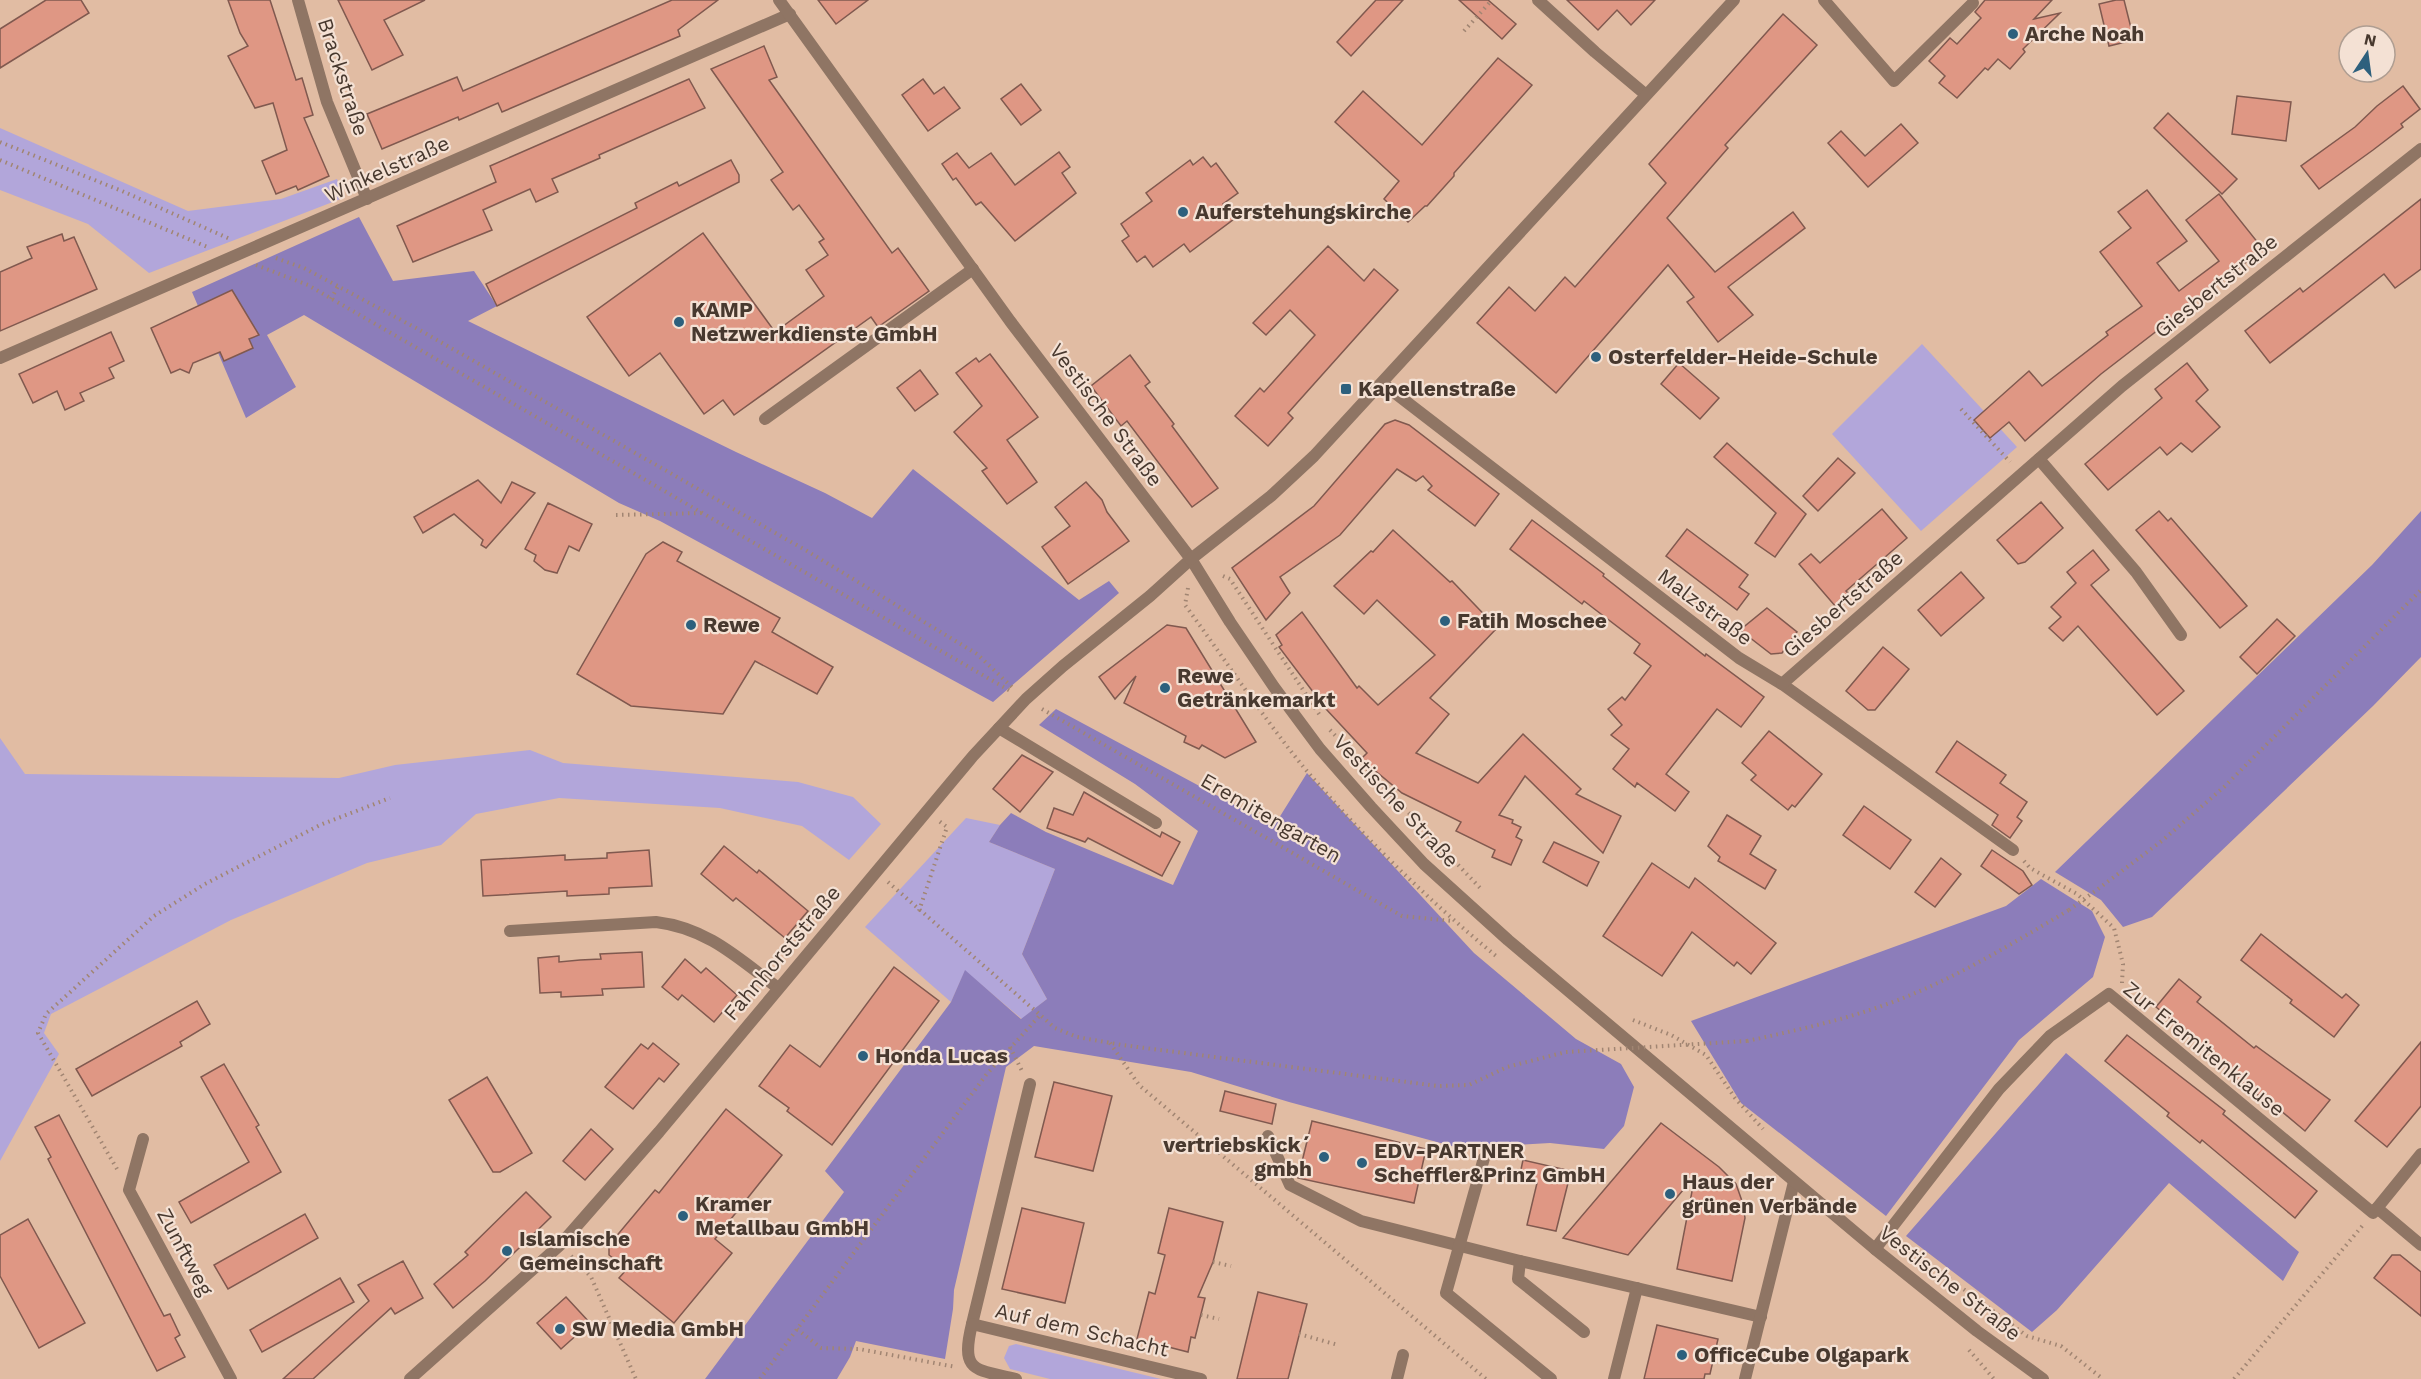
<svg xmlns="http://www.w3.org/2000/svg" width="2421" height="1379" font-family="'Work Sans',sans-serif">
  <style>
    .green { fill: #b2a6da }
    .forest { fill: #8c7dba }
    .building { fill: #df9784; stroke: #80594f; stroke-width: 1.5 }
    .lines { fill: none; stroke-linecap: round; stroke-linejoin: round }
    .path { stroke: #a18572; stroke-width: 4; stroke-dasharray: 1.5 4.5; stroke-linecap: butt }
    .service { stroke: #8f7564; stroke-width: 12 }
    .minor { stroke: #8f7564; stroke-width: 12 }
    .tertiary { stroke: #8f7564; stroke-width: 12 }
    .path-bridge { stroke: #a18572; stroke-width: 4; stroke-dasharray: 1.5 4.5; stroke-linecap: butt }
    .poi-dot { fill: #2d607d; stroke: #f4e1d4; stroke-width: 2 }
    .labels { text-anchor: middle; stroke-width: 4.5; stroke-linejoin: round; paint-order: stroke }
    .poi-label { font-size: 21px; font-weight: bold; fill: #48392f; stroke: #f4e1d4; text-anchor: start }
    .street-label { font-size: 21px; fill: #48392f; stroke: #f4e1d4 }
  </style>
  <rect width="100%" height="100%" fill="#e1bca3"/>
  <g class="green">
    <polygon points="0,128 188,211 281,199 337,179 343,198 149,273 88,224 0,190"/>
    <polygon points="1922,344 2017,447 1921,531 1832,434"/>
    <polygon points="0,738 25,774 339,778 395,765 530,750 563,763 798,782 853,797 881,824 849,860 802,826 720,808 559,798 476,814 441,845 367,863 231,920 51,1014 44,1033 59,1054 0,1161"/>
    <polygon points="966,818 1000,825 989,842 1055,869 1022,954 1047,999 1022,1019 965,971 951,1002 865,927"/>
    <polygon points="1016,1344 1161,1379 1050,1379 1010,1369 1004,1358 1009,1346"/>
  </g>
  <g class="forest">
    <polygon points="359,217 393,281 474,271 497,306 468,321 736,452 825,493 872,518 913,469 1079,600 1109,581 1119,593 993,702 660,521 619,503 304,315 267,335 296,387 246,418 192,292"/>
    <polygon points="2421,511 2421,657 2373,706 2152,917 2123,927 2101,900 2055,872 2372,565"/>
    <polygon points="1056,709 1274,826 1307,773 1474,953 1576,1039 1621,1064 1634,1087 1624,1126 1604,1149 1550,1143 1459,1148 1289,1102 1191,1072 1034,1046 1006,1067 954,1290 953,1309 945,1359 856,1341 850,1357 837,1379 705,1379 844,1192 825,1171 951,1002 965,970 1021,1019 1047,999 1022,954 1055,869 989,842 1000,825 1011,813 1046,832 1173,885 1198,831 1135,784 1039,725"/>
    <polygon points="2041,879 2092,911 2105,937 2093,977 2019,1040 1886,1216 1741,1103 1691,1021 2006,906"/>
    <polygon points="2066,1053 2299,1252 2283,1281 2169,1183 2057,1310 2032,1332 1906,1236"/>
  </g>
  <g class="building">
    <polygon points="46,0 81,0 89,13 0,68 0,29"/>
    <polygon points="228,0 270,0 296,80 302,78 313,115 304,118 329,176 298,190 296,186 276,194 262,161 287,150 273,103 255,108 228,56 248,46 240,33"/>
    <polygon points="338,0 425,0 384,20 403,55 372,70"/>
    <polygon points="672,0 718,0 678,30 680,36 502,112 498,103 459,120 458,117 382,149 367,114 457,77 463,91"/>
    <polygon points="818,0 868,0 836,24"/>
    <polygon points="1376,0 1403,0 1351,56 1337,42"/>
    <polygon points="1459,0 1488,0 1516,24 1502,39"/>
    <polygon points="1567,0 1655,0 1631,25 1617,10 1598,30"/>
    <polygon points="1985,0 2052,0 2034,19 2060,13 2023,49 2025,52 2010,69 1998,59 1988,70 1985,68 1957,98 1939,83 1945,76 1929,61 1950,38 1957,44 1981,18 1975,12"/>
    <polygon points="2116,0 2124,0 2134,40 2109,46 2099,4"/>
    <polygon points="1783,14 1817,45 1725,145 1728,148 1667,218 1715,272 1793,212 1805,228 1728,287 1753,315 1718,342 1687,302 1694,297 1668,265 1556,393 1477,323 1509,287 1535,311 1565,277 1575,287 1666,183 1649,164"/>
    <polygon points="764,46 777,77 769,80 892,253 898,248 929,291 878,327 871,317 734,415 723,400 704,414 660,353 629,376 587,317 703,233 775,332 824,296 806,270 828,255 819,242 824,239 799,205 793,210 771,180 783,172 711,69"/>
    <polygon points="1498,58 1532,85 1454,173 1454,176 1427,206 1425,206 1408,222 1384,199 1399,181 1335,122 1363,91 1422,145"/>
    <polygon points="689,79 705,108 599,155 600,158 552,179 558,192 536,202 530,189 483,210 492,230 413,262 397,226 496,182 490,166"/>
    <polygon points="923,79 934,94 944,87 960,108 928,131 902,95"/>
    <polygon points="1021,84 1041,110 1021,125 1001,99"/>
    <polygon points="2403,86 2420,109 2401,124 2403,127 2373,150 2319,189 2301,166 2355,127 2377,106"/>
    <polygon points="2237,96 2291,102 2286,141 2232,134"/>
    <polygon points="2168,113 2237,179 2222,194 2154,128"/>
    <polygon points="1901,124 1918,143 1868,187 1828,143 1841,131 1865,156"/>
    <polygon points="1059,152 1070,167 1062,173 1076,193 1015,241 981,202 976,205 956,178 953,180 942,164 957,153 969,168 991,153 1015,185"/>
    <polygon points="1203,157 1211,167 1216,163 1238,193 1223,204 1234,219 1190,252 1184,244 1153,267 1145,256 1137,262 1122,241 1129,236 1121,224 1152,201 1146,193 1190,160 1193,165"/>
    <polygon points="731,160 739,175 739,182 497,306 486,284 637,208 635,203 677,182 679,186"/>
    <polygon points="2147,190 2187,241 2157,263 2179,291 2219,261 2186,220 2219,194 2263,249 2101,374 2025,441 2009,422 1990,438 1974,420 2029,371 2042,386 2108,335 2106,332 2142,306 2100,252 2131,228 2118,212"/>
    <polygon points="2421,199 2421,269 2395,288 2384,274 2270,363 2245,331 2300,288 2303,292"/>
    <polygon points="62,234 64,241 74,237 97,289 0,331 0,272 32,258 27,247"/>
    <polygon points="1328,246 1364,281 1374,269 1398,290 1288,413 1293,418 1268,446 1235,416 1260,388 1264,392 1315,335 1290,310 1266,335 1253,323"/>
    <polygon points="232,290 259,335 249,339 253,348 224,361 220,352 193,363 189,373 180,369 171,373 151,328"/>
    <polygon points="111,332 124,361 109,368 114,378 80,393 84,401 65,410 57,391 33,403 19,374"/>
    <polygon points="990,354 1038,417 1007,440 1037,482 1007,504 982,471 987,468 954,432 982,406 956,373 976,358 979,362"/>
    <polygon points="1130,355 1150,382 1145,386 1174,424 1172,426 1218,488 1192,507 1127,421 1121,426 1091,386"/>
    <polygon points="1679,363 1719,398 1700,419 1661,384"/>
    <polygon points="2187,363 2208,390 2196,401 2220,427 2192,452 2181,443 2167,455 2160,447 2108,490 2085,464 2162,398 2155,389"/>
    <polygon points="920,370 938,394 915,411 897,388"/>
    <polygon points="1395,420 1409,425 1499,494 1475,526 1428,490 1432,486 1423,476 1416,481 1397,469 1340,535 1280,577 1290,593 1266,620 1232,568 1314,506 1385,424"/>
    <polygon points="1727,443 1806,514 1775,557 1755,543 1776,513 1714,457"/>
    <polygon points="1838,458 1855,473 1818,511 1803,496"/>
    <polygon points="478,480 501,503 512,482 535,493 486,548 481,545 483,540 454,514 423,533 414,517"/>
    <polygon points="1086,482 1102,500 1107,512 1129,541 1068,584 1042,547 1070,526 1055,507"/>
    <polygon points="2041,502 2063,528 2025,562 2018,564 1997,540"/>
    <polygon points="548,503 592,524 579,551 569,546 557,573 545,570 534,561 536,555 525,549"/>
    <polygon points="1882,509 1907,538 1846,591 1850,595 1836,607 1799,564 1811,554 1820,563"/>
    <polygon points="2159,511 2168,521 2171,518 2247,606 2220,628 2136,530"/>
    <polygon points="1532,520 1604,574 1603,576 1705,656 1706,654 1764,697 1741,727 1717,709 1666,774 1689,792 1675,811 1637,783 1635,787 1613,769 1629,749 1611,735 1622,725 1608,709 1622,697 1625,700 1651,666 1634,653 1640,644 1584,601 1582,604 1510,549"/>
    <polygon points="1687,529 1748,575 1739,587 1749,594 1737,610 1666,556"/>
    <polygon points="1393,530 1450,582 1452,581 1497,628 1430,698 1449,714 1416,753 1478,783 1523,734 1581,789 1576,794 1621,816 1603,853 1525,776 1499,815 1513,820 1512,823 1521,827 1516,837 1522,840 1511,865 1492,857 1495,850 1456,831 1461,822 1402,793 1361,759 1367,753 1326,709 1279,647 1282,645 1276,635 1302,612 1357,688 1359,686 1378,705 1435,655 1377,600 1364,614 1334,586 1371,551 1373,552"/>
    <polygon points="663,542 682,552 677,561 780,618 772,632 833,667 817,694 755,661 723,714 631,706 577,674 646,554"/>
    <polygon points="2093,550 2109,570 2091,585 2184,691 2157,715 2078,626 2063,641 2049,628 2061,617 2051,607 2076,583 2067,572"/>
    <polygon points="1961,572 1984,598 1941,636 1918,610"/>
    <polygon points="1767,608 1797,632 1782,653 1771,654 1740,630"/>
    <polygon points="2277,619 2295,636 2257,674 2240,657"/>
    <polygon points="1167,625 1186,628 1256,742 1225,758 1202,745 1199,749 1184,742 1186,736 1124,703 1136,676 1115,699 1099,677"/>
    <polygon points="1883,647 1909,669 1875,710 1868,710 1846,691"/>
    <polygon points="1769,731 1822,774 1795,807 1792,805 1788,810 1751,780 1756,775 1742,763"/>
    <polygon points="1957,741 2006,775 2000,783 2027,802 2017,817 2022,821 2010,838 1992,825 1998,815 1936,772"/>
    <polygon points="1022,755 1053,772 1020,812 993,789"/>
    <polygon points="1084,792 1160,837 1162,832 1180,842 1162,876 1088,838 1085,842 1047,828 1054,808 1073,815"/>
    <polygon points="1864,806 1911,840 1890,869 1843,835"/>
    <polygon points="1727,815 1761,836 1750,854 1776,870 1765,889 1718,861 1720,857 1708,846"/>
    <polygon points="1554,842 1599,862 1587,886 1543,862"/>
    <polygon points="724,846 757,873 759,870 808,911 785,938 736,898 733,901 701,874"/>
    <polygon points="649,850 652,886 609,888 609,894 567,896 567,891 483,896 481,860 565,855 565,860 607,858 607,853"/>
    <polygon points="1992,850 2023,871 2032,885 2019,894 1981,866"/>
    <polygon points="1941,858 1961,874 1935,907 1915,892"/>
    <polygon points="1652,863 1689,888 1695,878 1776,943 1751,974 1737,962 1734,966 1692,932 1662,976 1603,936"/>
    <polygon points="2261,934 2342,998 2346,994 2359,1005 2334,1037 2290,1003 2292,1000 2241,960"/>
    <polygon points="642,952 644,987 602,989 603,995 561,997 561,992 540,993 538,958 559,956 559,962 580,960 601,959 600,954"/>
    <polygon points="685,959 701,973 706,968 737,995 714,1022 682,995 678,1000 662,987"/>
    <polygon points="894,967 939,1001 832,1145 787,1111 789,1108 759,1086 790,1045 820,1067"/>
    <polygon points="2179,979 2201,997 2197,1002 2254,1048 2256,1046 2330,1100 2305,1131 2262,1095 2261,1097 2233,1076 2235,1073 2156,1007"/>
    <polygon points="197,1001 210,1024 180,1042 182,1046 92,1096 76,1069"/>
    <polygon points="2127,1035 2225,1111 2223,1114 2317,1191 2295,1218 2202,1140 2200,1143 2167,1116 2169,1113 2105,1061"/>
    <polygon points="2421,1042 2421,1106 2387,1147 2355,1121"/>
    <polygon points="653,1043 679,1064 664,1082 659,1078 633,1109 605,1087 641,1044 648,1049"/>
    <polygon points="224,1064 259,1125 256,1127 281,1172 191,1223 179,1202 249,1162 201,1077"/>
    <polygon points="487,1077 532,1153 500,1172 493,1172 449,1100"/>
    <polygon points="1054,1082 1112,1096 1093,1171 1035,1157"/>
    <polygon points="1225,1091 1276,1104 1272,1124 1220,1111"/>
    <polygon points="726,1109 782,1155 715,1239 732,1253 674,1323 619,1278 627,1269 609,1255 609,1245 655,1190 659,1193"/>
    <polygon points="59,1115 164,1316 170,1314 180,1335 175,1338 185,1357 157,1371 48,1159 51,1157 35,1127"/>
    <polygon points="1312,1121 1426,1149 1414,1203 1298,1178"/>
    <polygon points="1661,1123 1719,1167 1736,1184 1743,1204 1745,1218 1732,1281 1677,1269 1695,1176 1628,1255 1563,1238"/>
    <polygon points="591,1129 613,1149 585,1180 563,1161"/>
    <polygon points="1523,1160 1571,1171 1556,1231 1527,1225 1537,1183 1519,1179"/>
    <polygon points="526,1192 551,1217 485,1281 453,1308 434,1284 468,1255 465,1252"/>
    <polygon points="1022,1208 1084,1223 1065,1303 1002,1289"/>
    <polygon points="1169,1208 1223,1222 1213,1262 1198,1297 1205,1298 1195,1338 1191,1337 1188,1352 1137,1339 1149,1292 1155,1294 1165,1255 1158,1253"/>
    <polygon points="305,1214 318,1238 228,1289 214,1265"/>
    <polygon points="28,1219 85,1323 39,1348 0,1276 0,1235"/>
    <polygon points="2392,1255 2400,1255 2421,1272 2421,1316 2374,1278"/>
    <polygon points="403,1261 423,1298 395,1314 391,1308 313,1379 283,1379 369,1301 358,1285"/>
    <polygon points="340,1278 354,1302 262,1352 250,1330"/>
    <polygon points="1258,1292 1307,1304 1288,1379 1237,1379"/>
    <polygon points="566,1297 590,1323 561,1349 537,1323"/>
    <polygon points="1657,1325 1718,1339 1710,1374 1705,1374 1704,1379 1644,1379"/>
  </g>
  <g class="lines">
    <g class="path">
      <polyline points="1464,31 1492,0"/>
      <polyline points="0,142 122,191 230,239"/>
      <polyline points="0,160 210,248"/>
      <polyline points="276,258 304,268 416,328 807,551 977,654 1014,689"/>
      <polyline points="256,265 308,285 1012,692"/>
      <polyline points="331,299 338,286"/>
      <polyline points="1961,409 2010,462"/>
      <polyline points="616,515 704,513"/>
      <polyline points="1223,576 1230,579 1321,717"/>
      <path d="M1188 588 1185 605C1224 658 1260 713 1301 764 1358 832 1427 899 1496 956"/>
      <polyline points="1042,709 1402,916 1453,921"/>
      <polyline points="1330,730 1482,890"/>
      <polyline points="2024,861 2030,868 2077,894 2114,928 2123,964 2122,983"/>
      <polyline points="888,882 1055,1028 1077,1037 1122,1045 1438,1086 1469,1085 1507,1067 1566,1052"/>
      <polyline points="2098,889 2163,840 2224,787 2421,590"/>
      <polyline points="919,911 947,827 939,821"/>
      <polyline points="1633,1020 1671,1035 1706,1055 1735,1098 1763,1129"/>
      <path d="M1747 1041C1798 1030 1849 1019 1898 1000 1958 977 2013 943 2069 910"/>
      <polyline points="1110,1043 1139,1085 1486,1379"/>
      <polyline points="1010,1047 1022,1071"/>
      <polyline points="117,1169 38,1033 46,1014 154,916 205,884 320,825 390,798"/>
      <polyline points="1901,1243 2027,1336 2061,1346 2103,1379"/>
      <polyline points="571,1256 591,1277 636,1379"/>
      <polyline points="1213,1262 1231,1266"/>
      <polyline points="1201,1315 1219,1319"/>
      <polyline points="797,1329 821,1348 859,1349 956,1367"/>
      <polyline points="1299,1334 1338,1345"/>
      <polyline points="1969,1350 1994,1379"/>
      <polyline points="760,1379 986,1075 1041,1014"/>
      <polyline points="2234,1379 2363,1225"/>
    </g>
    <g class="service">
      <polyline points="1824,0 1894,81 1973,3"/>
      <polyline points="765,419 973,269"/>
      <polyline points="1268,1136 1290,1185 1361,1221 1520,1261 1761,1317"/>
      <polyline points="1484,1158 1446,1293 1551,1379"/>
      <polyline points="2377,1208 2421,1245"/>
      <polyline points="1520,1261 1518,1279 1584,1332"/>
      <polyline points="972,1324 1030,1084"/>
      <polyline points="1397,1379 1403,1355"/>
      <polyline points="1614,1379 1637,1288"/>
    </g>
    <g class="minor">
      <polyline points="298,0 327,102 367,199"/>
      <polyline points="1538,0 1595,52 1645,94"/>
      <polyline points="0,358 790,14"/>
      <polyline points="1382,383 1739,658 1782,684 2013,850"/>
      <polyline points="2039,459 2136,572 2181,635"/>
      <polyline points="1782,684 2122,386 2421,149"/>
      <polyline points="999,728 1156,823"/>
      <path d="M510 931 656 922C707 928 738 958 778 988"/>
      <polyline points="143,1139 129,1190 231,1379"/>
      <polyline points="1875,1249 1999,1089 2050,1036 2109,994 2373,1213 2421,1154"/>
      <polyline points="410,1379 560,1245 659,1132 973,756 1026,699 1063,666 1150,596 1191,559"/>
      <path d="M1016 1379C975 1369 960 1373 972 1324L1201 1379"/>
      <polyline points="1745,1379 1794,1182"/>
    </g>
    <g class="tertiary">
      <polyline points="779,0 1010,321 1191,559 1230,622 1274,687 1320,749 1371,807 1424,864 1508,940 1875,1249 1977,1331 2043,1379"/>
      <polyline points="1191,559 1271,496 1314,456 1734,0"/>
    </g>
    <g class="path-bridge">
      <polyline points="2069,910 2098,889"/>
      <polyline points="1566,1052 1747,1041"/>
    </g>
  </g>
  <g class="poi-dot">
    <circle cx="2013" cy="34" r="6"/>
    <circle cx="1183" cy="212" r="6"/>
    <circle cx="679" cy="322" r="6"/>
    <circle cx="1596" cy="357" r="6"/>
    <rect x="1340" y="383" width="12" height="12" rx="3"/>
    <circle cx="1445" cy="621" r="6"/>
    <circle cx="691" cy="625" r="6"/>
    <circle cx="1165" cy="688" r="6"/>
    <circle cx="863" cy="1056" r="6"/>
    <circle cx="1324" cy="1157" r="6"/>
    <circle cx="1362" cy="1163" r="6"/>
    <circle cx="1670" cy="1194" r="6"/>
    <circle cx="683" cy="1216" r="6"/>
    <circle cx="507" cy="1251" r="6"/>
    <circle cx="560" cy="1329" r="6"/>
    <circle cx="1682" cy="1355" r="6"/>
  </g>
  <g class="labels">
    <g class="poi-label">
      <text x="2025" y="41">Arche Noah</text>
      <text x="1195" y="219">Auferstehungskirche</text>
      <text x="691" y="317">KAMP<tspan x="691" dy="24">Netzwerkdienste GmbH</tspan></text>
      <text x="1608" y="364">Osterfelder-Heide-Schule</text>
      <text x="1358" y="396">Kapellenstraße</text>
      <text x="1457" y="628">Fatih Moschee</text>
      <text x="703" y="632">Rewe</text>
      <text x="1177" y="683">Rewe<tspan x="1177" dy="24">Getränkemarkt</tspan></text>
      <text x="875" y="1063">Honda Lucas</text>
      <text x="1312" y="1152" text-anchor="end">vertriebskick´<tspan x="1312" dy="24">gmbh</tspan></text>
      <text x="1374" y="1158">EDV-PARTNER<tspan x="1374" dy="24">Scheffler&amp;Prinz GmbH</tspan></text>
      <text x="1682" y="1189">Haus der<tspan x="1682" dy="24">grünen Verbände</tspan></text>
      <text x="695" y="1211">Kramer<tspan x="695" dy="24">Metallbau GmbH</tspan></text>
      <text x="519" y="1246">Islamische<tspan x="519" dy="24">Gemeinschaft</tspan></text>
      <text x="572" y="1336">SW Media GmbH</text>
      <text x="1694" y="1362">OfficeCube Olgapark</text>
    </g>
    <g class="street-label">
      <text transform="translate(343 77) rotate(72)" y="7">Brackstraße</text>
      <text transform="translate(387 169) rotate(-24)" y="7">Winkelstraße</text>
      <text transform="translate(2216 286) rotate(-39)" y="7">Giesbertstraße</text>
      <text transform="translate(1106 415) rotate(53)" y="7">Vestische Straße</text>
      <text transform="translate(1843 604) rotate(-41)" y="7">Giesbertstraße</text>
      <text transform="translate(1705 607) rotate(37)" y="7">Malzstraße</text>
      <text transform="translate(1396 801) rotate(47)" y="7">Vestische Straße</text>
      <text transform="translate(1271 818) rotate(30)" y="7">Eremitengarten</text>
      <text transform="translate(782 953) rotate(-50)" y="7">Fahnhorststraße</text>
      <text transform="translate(2204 1049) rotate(39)" y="7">Zur Eremitenklause</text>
      <text transform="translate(185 1252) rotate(62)" y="7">Zunftweg</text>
      <text transform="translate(1950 1283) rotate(38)" y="7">Vestische Straße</text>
      <text transform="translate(1082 1330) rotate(13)" y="7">Auf dem Schacht</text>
    </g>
  </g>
  <g transform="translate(2367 54) rotate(13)"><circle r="28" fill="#f4e1d4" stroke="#af9e92" stroke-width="1.5"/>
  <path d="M0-4.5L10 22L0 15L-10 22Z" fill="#2d607d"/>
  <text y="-9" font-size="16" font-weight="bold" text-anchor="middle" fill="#48392f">N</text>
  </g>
</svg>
